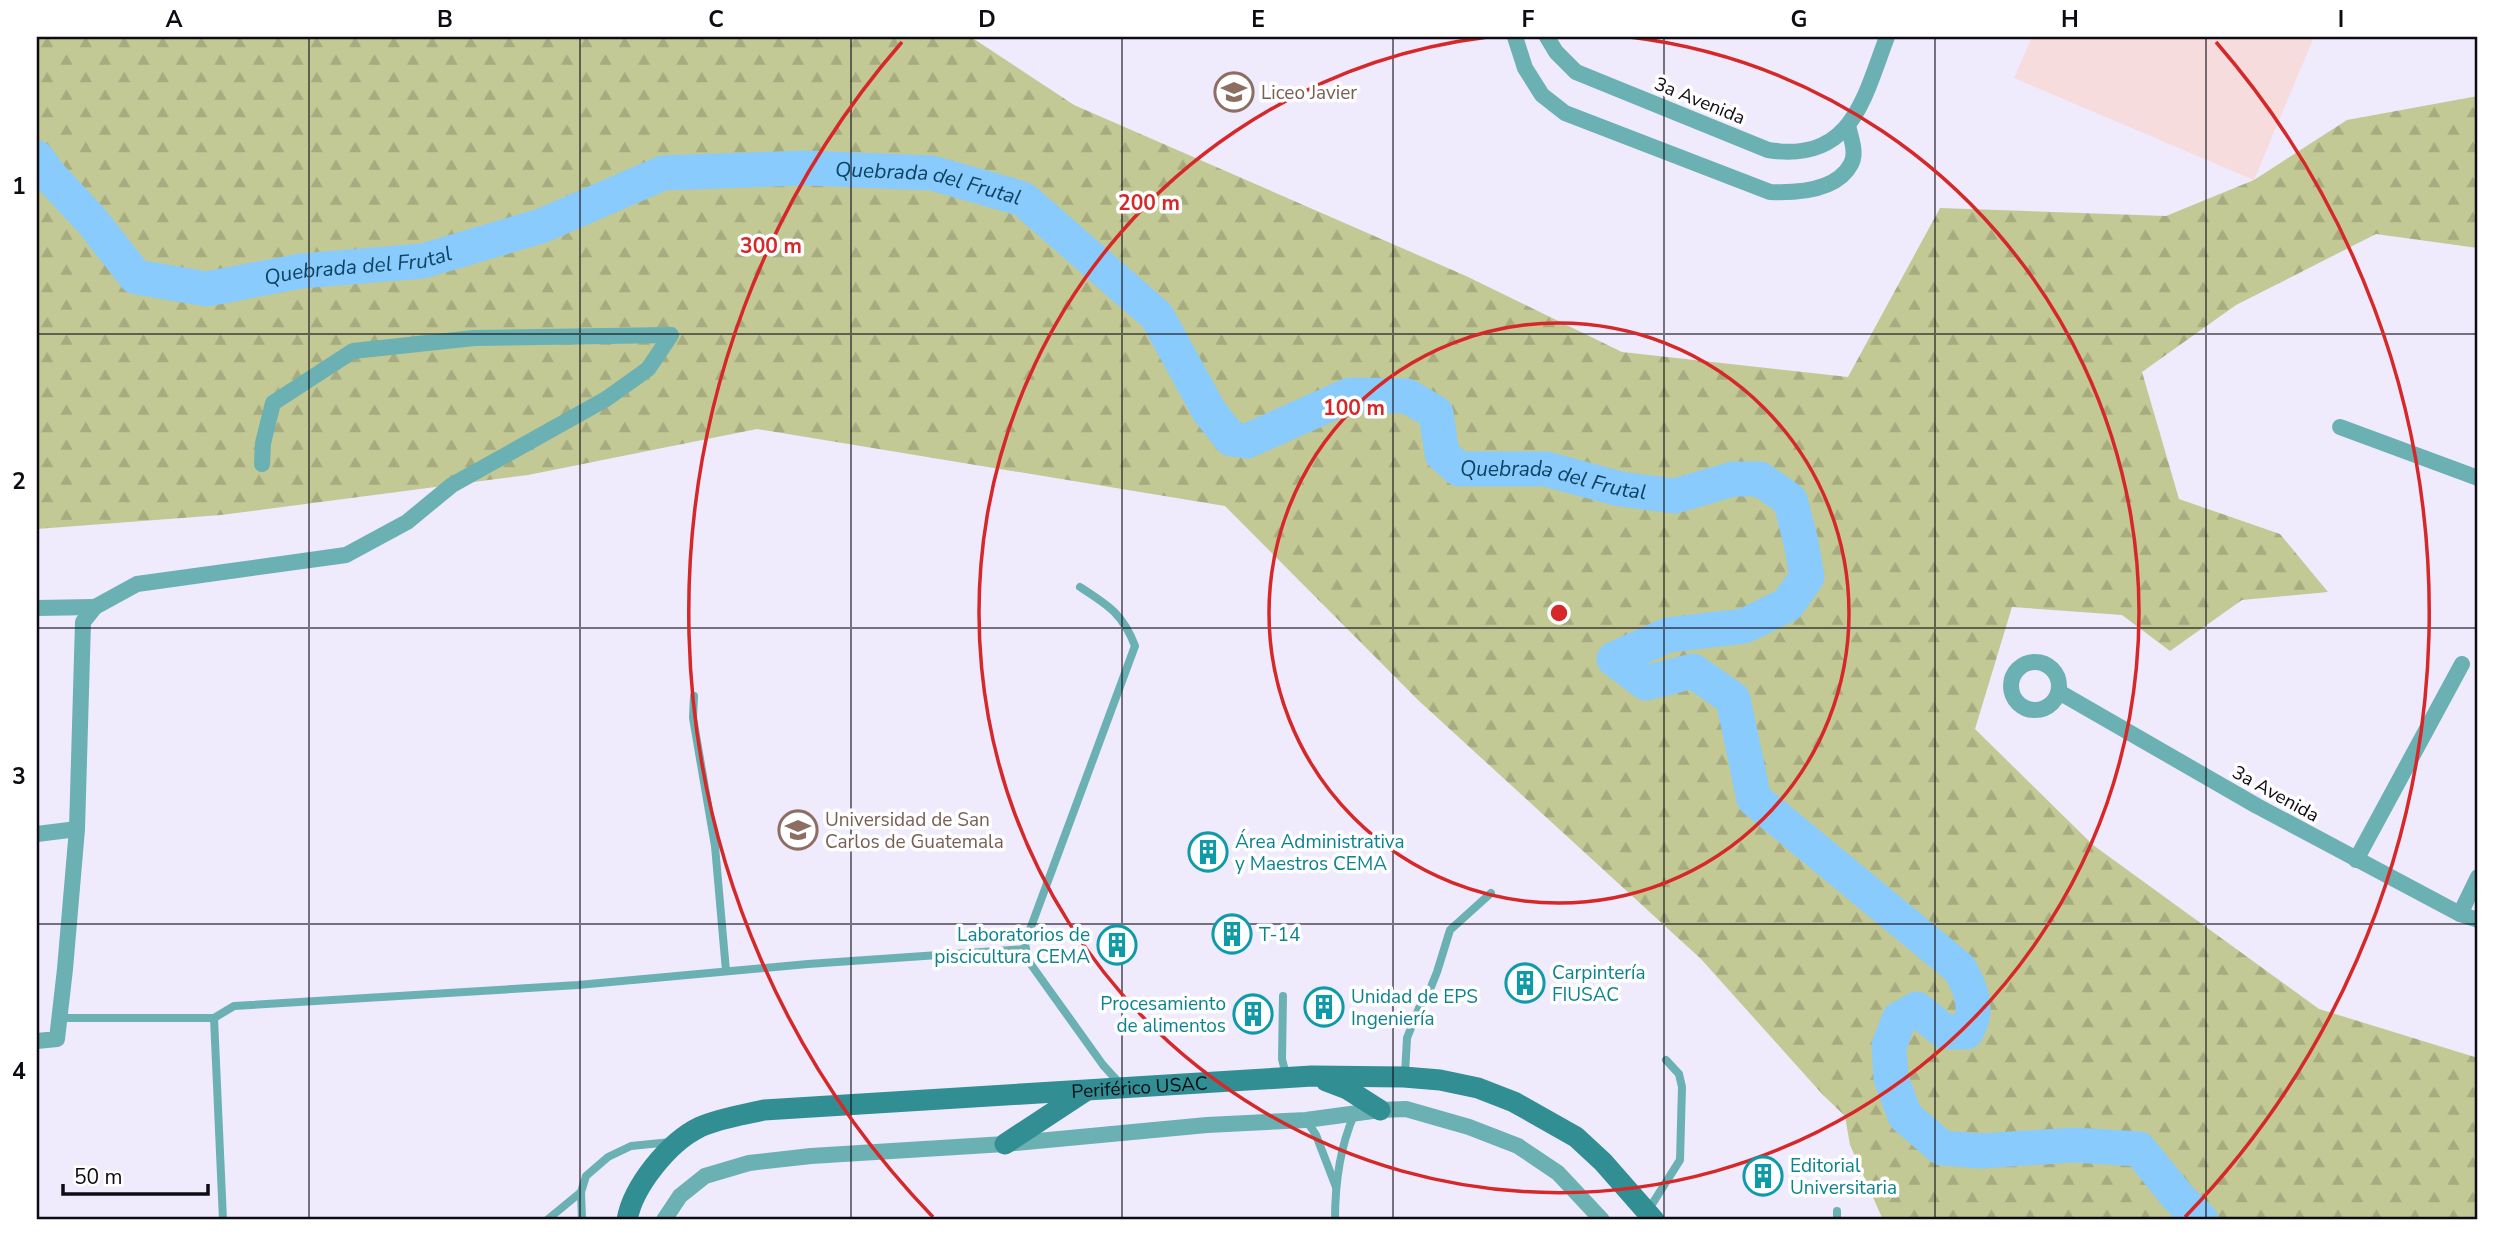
<svg xmlns="http://www.w3.org/2000/svg" width="2515" height="1257" font-family="'Nunito Sans',sans-serif">
  <style>
    .industrial { fill: #f7dcde }
    .forest { fill: url(#forest-firs) }
    .lines { fill: none; stroke-linecap: round; stroke-linejoin: round }
    .river { stroke: #89cbfc; stroke-width: 35 }
    .lane { stroke: #6bb0b3; stroke-width: 8 }
    .street { stroke: #6bb0b3; stroke-width: 16 }
    .secondary { stroke: #318e92; stroke-width: 21 }
    .grid { fill: none; stroke: #0f0b15; stroke-width: 2; stroke-opacity: 0.55 }
    .ring { fill: none; stroke: #d62828; stroke-width: 3.5 }
    .labels { text-anchor: middle; stroke-width: 7; stroke-linejoin: round; paint-order: stroke }
    .education-label { font-size: 19px; fill: #785e54; stroke: #fff; text-anchor: start }
    .street-label { font-size: 19px; fill: #0f0b15; stroke: #fff }
    .culture-label { font-size: 19px; fill: #0d838f; stroke: #fff; text-anchor: start }
    .water-label { font-size: 21px; font-style: italic; fill: #0f4363; stroke: #fff }
    .centre { fill: #d62828; stroke: #fff; stroke-width: 3.5 }
    .ring-label { font-size: 21px; text-anchor: middle; font-weight: bold; fill: #d62828; stroke: #fff; stroke-width: 7; stroke-linejoin: round; paint-order: stroke }
    .neatline { fill: none; stroke: #0f0b15; stroke-width: 2.5 }
    .grid-label { font-size: 23px; text-anchor: middle; font-weight: bold; fill: #0f0b15 }
  </style>
  <defs>
    <pattern id="forest-firs" width="22" height="20" patternUnits="userSpaceOnUse" patternTransform="scale(1.75)"><rect width="22" height="20" fill="#c2c995"/><path d="M5 1l3.5 6h-7zM16 11l3.5 6h-7z" fill="#a6ab80"/></pattern>
  </defs>
  <rect width="100%" height="100%" fill="#f0eafd"/>
  <polygon class="industrial" points="2032,37 2314,37 2254,180 2014,78"/>
  <polygon class="forest" points="37,37 971,37 1074,105 1466,276 1622,352 1848,377 1940,208 2166,216 2254,180 2347,120 2478,96 2478,248 2376,234 2236,305 2142,372 2179,499 2280,534 2328,592 2242,600 2170,651 2122,615 2012,607 1975,729 2093,845 2319,1009 2478,1058 2478,1220 1883,1220 1850,1145 1845,1116 1823,1095 1701,959 1418,700 1225,506 757,429 528,475 221,515 37,529"/>
  <g class="lines">
    <path class="river" id="s1" d="M37 158 50 176 92 221 136 277 207 289 301 271 423 261 541 226 663 173 805 168 932 173 1023 199 1157 316 1209 411 1231 439 1247 441 1350 395 1407 396 1436 413 1442 454 1459 469H1546L1620 489 1675 496 1733 479H1760L1790 500 1801 542 1807 577 1787 605 1744 626 1668 635 1614 659 1646 683 1693 671 1733 699 1754 799 1959 968C1971 988 1980 1010 1966 1032H1945L1917 1009 1899 1019 1889 1046 1891 1078 1905 1116 1942 1148 1981 1151 2074 1145 2139 1149 2178 1197 2201 1220"/>
    <g class="lane">
      <path d="M1080 587C1108 605 1123 614 1135 646L1025 943 1027 959 1103 1065 1122 1086"/>
      <polyline points="694,696 693,718 715,846 726,971"/>
      <polyline points="1283,996 1282,1059 1286,1075"/>
      <polyline points="59,1018 214,1018 223,1220"/>
      <polyline points="214,1018 234,1006 578,985 808,964 1026,949"/>
      <polyline points="1405,1074 1407,1038 1419,1008 1427,997 1437,972 1450,930 1491,893"/>
      <polyline points="1306,1120 1316,1135 1336,1187"/>
      <polyline points="1649,1209 1680,1160 1682,1087 1679,1074 1666,1060"/>
      <polyline points="1837,1211 1837,1220"/>
      <polyline points="547,1220 581,1192"/>
      <polyline points="582,1220 581,1192 586,1176 608,1157 631,1146 671,1142"/>
      <path d="M1335 1220C1335 1185 1340 1147 1354 1115"/>
    </g>
    <g class="street">
      <path d="M1515 37 1525 68 1542 95 1565 113 1770 192C1796 193 1837 191 1851 164 1857 153 1851 138 1848 126"/>
      <path d="M1547 37 1556 52 1576 72 1768 150C1852 163 1863 100 1887 37"/>
      <polyline points="2340,427 2478,478"/>
      <polyline points="37,608 95,607"/>
      <circle cx="2035" cy="686" r="24"/>
      <polyline points="2059,692 2257,806 2460,914 2478,920"/>
      <polyline points="37,834 77,829"/>
      <polyline points="2356,860 2462,664"/>
      <polyline points="2460,914 2478,877"/>
      <polyline points="37,1041 57,1039 65,969 77,829 83,622 95,607 137,584 346,555 407,522 452,485 606,399 648,369 671,335 474,338 353,351 273,403 263,443 262,464"/>
      <polyline points="664,1220 680,1196 705,1176 749,1163 811,1156 1005,1144 1207,1125 1306,1120 1380,1110 1406,1109 1469,1127 1518,1146 1558,1173 1602,1220"/>
    </g>
    <g class="secondary">
      <polyline points="1326,1081 1347,1089 1380,1110"/>
      <polyline points="1005,1144 1084,1092"/>
      <path id="s2" d="M627 1220C633 1186 669 1142 700 1127 720 1118 743 1115 764 1110L1312 1076 1404 1077 1440 1080 1478 1088 1514 1102 1576 1137 1603 1162 1654 1220"/>
    </g>
  </g>
  <path class="grid" d="M309 37V1220M580 37V1220M851 37V1220M1122 37V1220M1393 37V1220M1664 37V1220M1935 37V1220M2206 37V1220M37 334H2478M37 628H2478M37 924H2478"/>
  <g class="ring">
    <circle cx="1559" cy="613" r="290"/>
    <path d="M1630 37A580 580 0 1 1 1488 37"/>
    <path d="M933 1217A870 870 0 0 1 902 42M2216 42A870 870 0 0 1 2185 1217"/>
  </g>
  <defs>
    <g id="school-ring" transform="scale(2.0125)"><circle r="9.5" fill="#fff" stroke="#8d6e63" stroke-width="1.5"/><path d="M0-5L7-2L0 1L-7-2ZM-4 1L0 2.5L4 1V4Q0 6-4 4Z" fill="#8d6e63"/></g>
    <g id="university-ring" transform="scale(2.0125)"><circle r="9.5" fill="#fff" stroke="#8d6e63" stroke-width="1.5"/><path d="M0-5L7-2L0 1L-7-2ZM-4 1L0 2.5L4 1V4Q0 6-4 4Z" fill="#8d6e63"/></g>
    <g id="building-ring" transform="scale(2.0125)"><circle r="9.5" fill="#fff" stroke="#0f9aa8" stroke-width="1.5"/><path d="M-4-6H4V6H1V3H-1V6H-4ZM-2.5-4.3h1.7v1.8h-1.7ZM.8-4.3h1.7v1.8H.8ZM-2.5-1h1.7V.8h-1.7ZM.8-1h1.7V.8H.8Z" fill="#0f9aa8"/></g>
  </defs>
  <g fill-rule="evenodd">
    <use href="#school-ring" x="1234" y="92"/>
    <use href="#university-ring" x="798" y="830"/>
    <use href="#building-ring" x="1208" y="852"/>
    <use href="#building-ring" x="1232" y="934"/>
    <use href="#building-ring" x="1117" y="945"/>
    <use href="#building-ring" x="1525" y="983"/>
    <use href="#building-ring" x="1324" y="1007"/>
    <use href="#building-ring" x="1253" y="1014"/>
    <use href="#building-ring" x="1763" y="1176"/>
  </g>
  <g class="labels">
    <g class="education-label">
      <text x="1261" y="99">Liceo Javier</text>
      <text x="825" y="826">Universidad de San<tspan x="825" dy="22">Carlos de Guatemala</tspan></text>
    </g>
    <g class="street-label">
      <text transform="translate(1700 100) rotate(22)" y="7">3a Avenida</text>
      <text transform="translate(2276 793) rotate(29)" y="7">3a Avenida</text>
      <text dy="7" stroke="none"><textPath href="#s2" startOffset="564">Periférico USAC</textPath></text>
    </g>
    <g class="culture-label">
      <text x="1235" y="848">Área Administrativa<tspan x="1235" dy="22">y Maestros CEMA</tspan></text>
      <text x="1090" y="941" text-anchor="end">Laboratorios de<tspan x="1090" dy="22">piscicultura CEMA</tspan></text>
      <text x="1259" y="941">T-14</text>
      <text x="1552" y="979">Carpintería<tspan x="1552" dy="22">FIUSAC</tspan></text>
      <text x="1351" y="1003">Unidad de EPS<tspan x="1351" dy="22">Ingeniería</tspan></text>
      <text x="1226" y="1010" text-anchor="end">Procesamiento<tspan x="1226" dy="22">de alimentos</tspan></text>
      <text x="1790" y="1172">Editorial<tspan x="1790" dy="22">Universitaria</tspan></text>
    </g>
    <g class="water-label">
      <text dy="7" stroke="none"><textPath href="#s1" startOffset="968">Quebrada del Frutal</textPath></text>
      <text dy="7" stroke="none"><textPath href="#s1" startOffset="380">Quebrada del Frutal</textPath></text>
      <text dy="7" stroke="none"><textPath href="#s1" startOffset="1766">Quebrada del Frutal</textPath></text>
    </g>
  </g>
  <circle cx="1559" cy="613" r="10" class="centre"/>
  <g class="ring-label">
    <text x="1149" y="210">200 m</text>
    <text x="771" y="253">300 m</text>
    <text x="1354" y="415">100 m</text>
  </g>
  <rect width="2515" height="1257" fill="none" stroke="#ffffff" stroke-width="77"/>
  <path d="M63 1184v10h145v-10" fill="none" stroke="#0f0b15" stroke-width="3.5"/>
  <text x="74" y="1184" font-size="21" fill="#0f0b15" stroke="#ffffff" stroke-width="5" paint-order="stroke">50 m</text>
  <rect x="38" y="38" width="2438" height="1180" class="neatline"/>
  <g class="grid-label">
    <text x="174" y="27">A</text>
    <text x="445" y="27">B</text>
    <text x="716" y="27">C</text>
    <text x="987" y="27">D</text>
    <text x="1258" y="27">E</text>
    <text x="1528" y="27">F</text>
    <text x="1799" y="27">G</text>
    <text x="2070" y="27">H</text>
    <text x="2341" y="27">I</text>
    <text x="19" y="194">1</text>
    <text x="19" y="489">2</text>
    <text x="19" y="784">3</text>
    <text x="19" y="1079">4</text>
  </g>
</svg>
